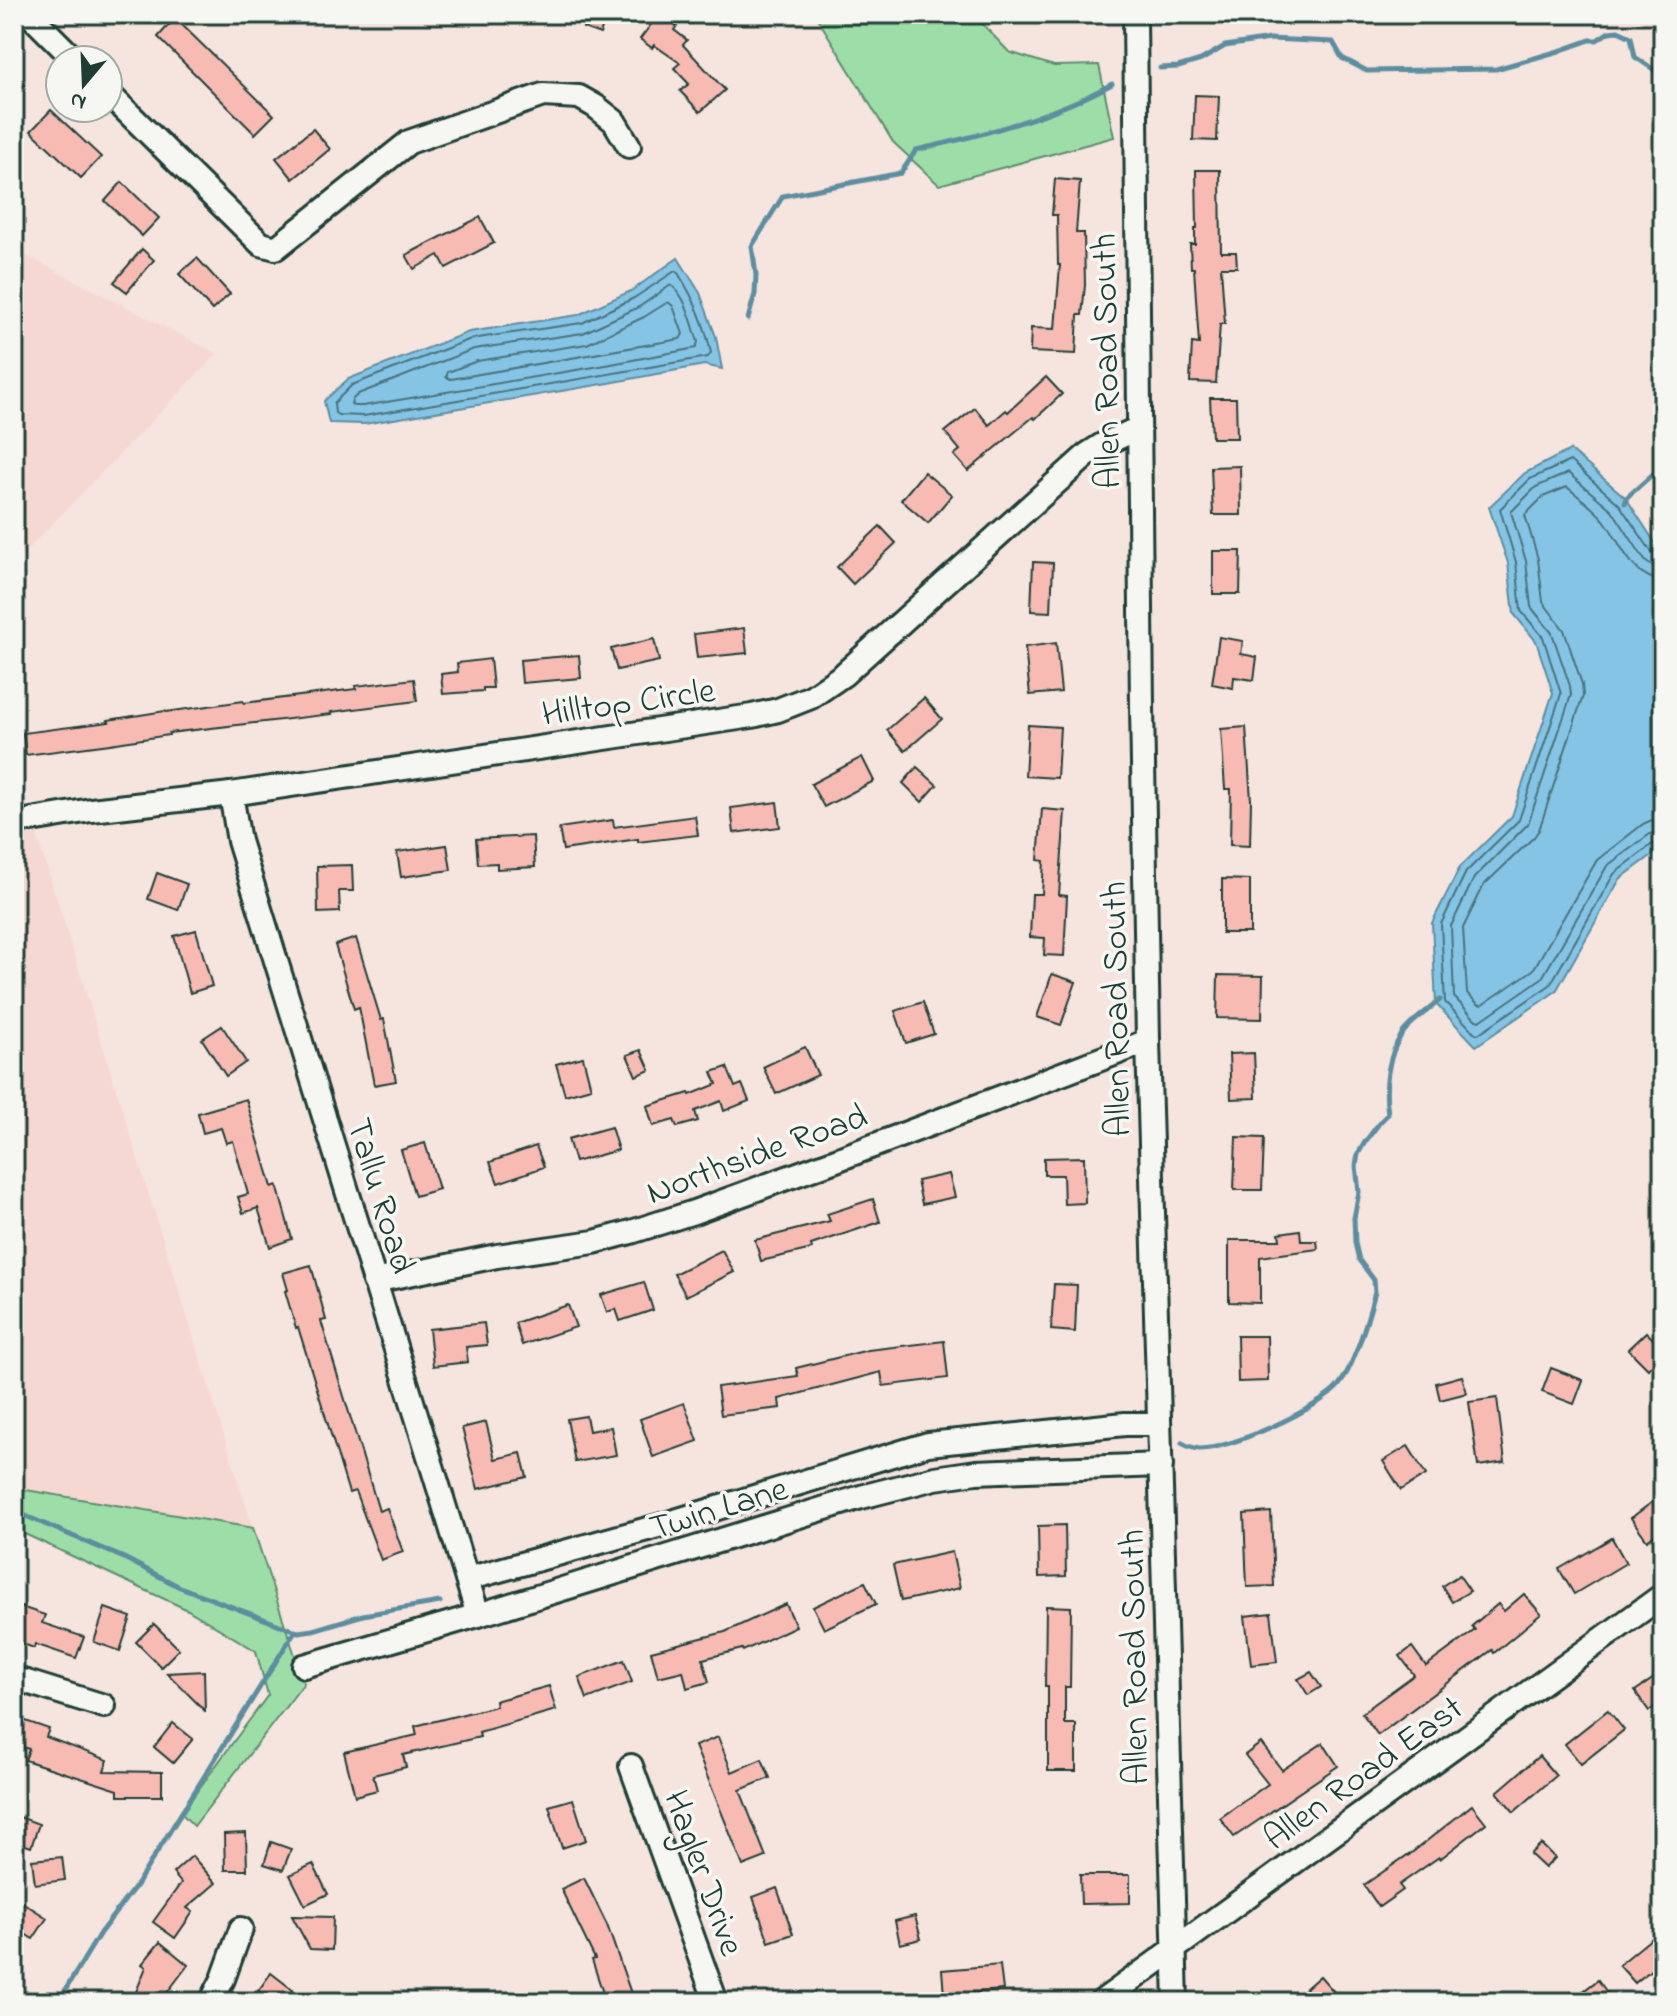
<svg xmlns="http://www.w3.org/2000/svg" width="1677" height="2016" font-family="'Indie Flower',sans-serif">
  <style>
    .built { fill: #f6d8d2 }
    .green { fill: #9ddea8; stroke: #5e8e6e; stroke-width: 2 }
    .water { fill: #86c4e6; stroke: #5d8e9f; stroke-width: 2 }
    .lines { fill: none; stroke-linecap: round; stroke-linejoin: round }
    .shore { stroke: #48737b; stroke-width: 2 }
    .stream { stroke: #5d8e9f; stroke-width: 5 }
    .building { fill: #f7bbb4; stroke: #1f3d34; stroke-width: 2 }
    .street-casing { stroke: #1f3d34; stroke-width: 28 }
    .street { stroke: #f6f6f2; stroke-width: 22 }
    .labels { text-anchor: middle; stroke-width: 7; stroke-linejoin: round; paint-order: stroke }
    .street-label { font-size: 36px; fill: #1f3d34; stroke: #f6f6f2 }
  </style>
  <rect width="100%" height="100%" fill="#f6e4df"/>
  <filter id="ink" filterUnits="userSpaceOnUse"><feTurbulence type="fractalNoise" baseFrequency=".0125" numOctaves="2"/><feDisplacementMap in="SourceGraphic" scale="16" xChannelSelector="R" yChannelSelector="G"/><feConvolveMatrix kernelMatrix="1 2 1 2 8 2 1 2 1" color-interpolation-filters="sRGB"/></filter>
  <g filter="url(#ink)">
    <g class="built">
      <polygon points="14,249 217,354 14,563"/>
      <polygon points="14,762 253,1528 14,1489"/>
    </g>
    <g class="green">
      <polygon points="815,14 973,14 1009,52 1054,66 1099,65 1114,137 939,185 893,142"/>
      <polygon points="14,1488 253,1528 304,1683 194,1826 181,1813 268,1695 256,1651 188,1610 14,1529"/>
    </g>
    <g class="water">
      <polygon points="678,258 700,293 716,337 722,369 704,365 609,383 364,424 329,423 324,401 348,379 469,332 578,315 631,291"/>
      <polygon points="1570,450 1626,498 1663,555 1663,847 1620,879 1556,991 1476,1046 1436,1004 1432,923 1460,867 1512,816 1553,693 1536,641 1514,614 1508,563 1489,507 1525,473"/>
    </g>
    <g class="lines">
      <g class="shore">
        <path d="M675 271 678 273C694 298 705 324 711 353L708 357 364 416 338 415 335 413 334 403 352 385 471 339 582 323 634 298Z"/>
        <path d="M671 285C687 297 692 324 698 342L696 348 606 365 363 406H354L351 404 352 400 358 394 474 349 583 333 639 307Z"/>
        <polygon points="668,302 673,306 683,334 680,339 451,379 446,377 448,372 477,361 587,344 644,317"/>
        <polyline points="1663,558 1658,558 1653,554 1619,504 1570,461 1530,479 1500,509 1516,562 1521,611 1543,637 1561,694 1519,820 1466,872 1441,924 1445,1002 1475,1033 1478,1034 1550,985 1614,874 1655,842 1663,841"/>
        <polyline points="1663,568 1654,567 1646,562 1612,510 1568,473 1536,487 1511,512 1526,561 1531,607 1552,633 1570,686 1571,695 1528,824 1474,878 1451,926 1454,997 1476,1020 1480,1021 1542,978 1607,866 1650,834 1663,831"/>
        <path d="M1663 580C1631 579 1621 542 1604 520 1594 508 1579 497 1567 487L1543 497 1525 515 1538 559 1543 602 1564 630 1582 684 1583 696 1539 830 1534 837 1484 885 1463 928 1467 993 1478 1004 1482 1005 1533 970 1597 860 1643 824 1652 820 1663 819"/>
      </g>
      <g class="stream">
        <polyline points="1160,68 1178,67 1201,60 1225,46 1270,39 1333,42 1342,58 1367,71 1496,69 1559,51 1590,40 1597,40 1609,32 1618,31 1631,37 1635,57 1653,69 1663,81"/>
        <path d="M748 319 755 294 756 275 752 246 783 196 901 173 916 150C981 136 1054 116 1112 84"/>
        <polyline points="1625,503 1626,498 1663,465"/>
        <path d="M1182 1443C1187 1446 1193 1448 1199 1449 1229 1450 1321 1408 1339 1385 1355 1365 1368 1318 1375 1292L1374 1280 1359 1260 1355 1243 1354 1218 1359 1192 1356 1166 1358 1154 1365 1142 1380 1122 1388 1114C1384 1088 1387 1057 1402 1034 1411 1021 1428 1011 1440 1000"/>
        <polyline points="14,1511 124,1558 180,1587 298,1632 313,1630 363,1615 440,1602"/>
        <polyline points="58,2002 100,1933 137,1884 295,1631"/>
      </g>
    </g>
    <g class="building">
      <polygon points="588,14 607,14 600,34 583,28"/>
      <polygon points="659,14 677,26 674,30 687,40 683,45 725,90 700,112 680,91 689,84 674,68 680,63 654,45 652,48 640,39"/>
      <polygon points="175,18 274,115 255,134 158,37"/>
      <polygon points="1195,95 1219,96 1217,141 1193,140"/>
      <polygon points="51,110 101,157 81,178 31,131"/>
      <polygon points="313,129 330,149 293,179 276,158"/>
      <polygon points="1196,170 1220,170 1221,252 1236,252 1237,267 1221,267 1225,324 1220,324 1216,383 1190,382 1192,343 1199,344 1194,268 1191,268 1190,244 1195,244 1195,228 1197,228"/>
      <polygon points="1055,179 1080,181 1076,233 1084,233 1085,285 1082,315 1078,315 1076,354 1030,352 1031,328 1055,329 1060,265 1058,265 1057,215 1052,215"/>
      <polygon points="122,182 159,218 142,236 105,201"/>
      <polygon points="480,217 494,243 446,268 439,255 414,269 406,255"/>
      <polygon points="142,249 154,260 127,292 114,282"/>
      <polygon points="197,258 230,294 212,310 179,274"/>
      <polygon points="1046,377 1062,394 1035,419 1033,417 968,471 954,455 960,450 945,432 975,408 989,425 1006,410 1008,412"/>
      <polygon points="1210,398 1236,398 1237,438 1212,438"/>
      <polygon points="1240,466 1241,515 1213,515 1211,467"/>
      <polygon points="924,472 952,495 928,523 901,500"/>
      <polygon points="880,526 896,543 853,584 837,567"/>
      <polygon points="1213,551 1241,551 1240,594 1213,594"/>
      <polygon points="1033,562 1053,563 1051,612 1031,611"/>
      <polygon points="744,628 747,653 697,658 694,634"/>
      <polygon points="1219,637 1243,641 1241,654 1257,657 1254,680 1234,677 1233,688 1212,684"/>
      <polygon points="654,639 659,661 617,670 611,649"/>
      <polygon points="1056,643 1061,692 1030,695 1025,647"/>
      <polygon points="579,655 581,678 522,683 520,660"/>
      <polygon points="490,659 493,688 483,688 483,691 443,694 441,674 458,672 457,663"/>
      <polygon points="414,679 417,701 331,712 332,714 169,733 169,735 110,744 26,755 23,733 109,722 108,720 165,711 166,712 243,701 244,703 356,689 355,686"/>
      <polygon points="924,698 942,719 905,751 887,730"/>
      <polygon points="1028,725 1060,727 1057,778 1025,776"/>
      <polygon points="1246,727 1251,800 1250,846 1230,845 1231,789 1225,789 1221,729"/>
      <polygon points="862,757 874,781 824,807 811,784"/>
      <polygon points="917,767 937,785 922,802 903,783"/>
      <polygon points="777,802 780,827 734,833 731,808"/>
      <polygon points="1042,809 1065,811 1059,895 1067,896 1064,956 1044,955 1045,938 1030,937 1032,894 1042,894 1044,861 1038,860"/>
      <polygon points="695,816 698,835 638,842 638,839 563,850 559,828 613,820 614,827"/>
      <polygon points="533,836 535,867 497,869 497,863 478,864 476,839"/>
      <polygon points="447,845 451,870 401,877 397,852"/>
      <polygon points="352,865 353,891 339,891 340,912 318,913 317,866"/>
      <polygon points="157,873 187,884 178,910 148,899"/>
      <polygon points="1222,879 1250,880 1250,933 1222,933"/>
      <polygon points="196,930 212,986 190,993 174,936"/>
      <polygon points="356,938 381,1020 384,1019 396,1081 374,1085 359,1007 354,1009 335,945"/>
      <polygon points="1052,974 1076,982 1061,1025 1037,1017"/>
      <polygon points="1218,975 1263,976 1262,1019 1217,1018"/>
      <polygon points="923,1002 934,1034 906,1043 895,1011"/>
      <polygon points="222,1026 246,1062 226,1076 202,1039"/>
      <polygon points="805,1047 818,1075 776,1094 763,1067"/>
      <polygon points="641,1050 650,1070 636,1076 627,1055"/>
      <polygon points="1254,1053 1256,1098 1231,1099 1229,1054"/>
      <polygon points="583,1057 591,1088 565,1095 556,1064"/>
      <polygon points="727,1067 735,1087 742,1084 749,1101 724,1111 721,1101 695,1111 698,1121 677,1127 674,1120 653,1126 647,1106 689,1093 690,1095 717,1084 712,1072"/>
      <polygon points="246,1099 272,1187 277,1185 292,1239 270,1247 258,1208 243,1213 238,1197 248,1194 233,1141 226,1143 221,1128 203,1133 198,1113"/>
      <polygon points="611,1127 618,1150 575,1162 568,1139"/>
      <polygon points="1236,1137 1264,1138 1262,1190 1234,1190"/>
      <polygon points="425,1143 439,1189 415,1196 401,1150"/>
      <polygon points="536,1146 544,1167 498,1183 490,1162"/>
      <polygon points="1084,1157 1085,1203 1064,1204 1063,1175 1044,1175 1044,1158"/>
      <polygon points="949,1174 955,1197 922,1204 917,1181"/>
      <polygon points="873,1199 880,1222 811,1245 812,1249 761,1261 755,1240 830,1221 827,1214"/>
      <polygon points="1300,1230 1301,1241 1317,1241 1318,1249 1260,1257 1260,1303 1229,1302 1229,1240 1280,1240 1279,1233"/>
      <polygon points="722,1250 734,1272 686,1296 674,1274"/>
      <polygon points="311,1265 326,1320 321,1321 379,1511 387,1508 403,1552 381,1560 355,1491 349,1493 298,1327 296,1328 285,1291 288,1290 283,1273"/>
      <polygon points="644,1282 653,1310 620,1321 616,1309 607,1312 601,1295"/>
      <polygon points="1054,1284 1077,1285 1075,1332 1051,1330"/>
      <polygon points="568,1305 576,1327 522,1345 515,1323"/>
      <polygon points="484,1323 487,1345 466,1347 468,1362 433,1366 429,1329"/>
      <polygon points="1646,1332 1663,1349 1663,1354 1648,1369 1628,1349"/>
      <polygon points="1237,1336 1267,1336 1268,1381 1238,1382"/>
      <polygon points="944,1341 948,1378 883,1386 881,1372 779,1399 780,1408 721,1415 717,1387 798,1376 796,1368 868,1350"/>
      <polygon points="1551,1368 1583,1380 1574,1404 1542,1392"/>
      <polygon points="1462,1376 1467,1393 1440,1400 1436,1383"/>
      <polygon points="1497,1398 1505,1462 1478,1466 1469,1402"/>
      <polygon points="684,1403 698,1441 653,1457 640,1419"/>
      <polygon points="586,1416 589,1431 611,1427 616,1455 575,1462 567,1419"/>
      <polygon points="486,1422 495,1459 521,1453 527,1477 478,1489 462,1428"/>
      <polygon points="1408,1446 1426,1475 1401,1490 1383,1461"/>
      <polygon points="1663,1494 1663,1528 1647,1540 1631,1518"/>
      <polygon points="1271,1512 1274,1586 1247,1587 1244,1514"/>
      <polygon points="1065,1525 1066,1576 1039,1577 1038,1526"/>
      <polygon points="1612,1538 1626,1563 1574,1594 1559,1569"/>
      <polygon points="952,1552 960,1588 901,1601 893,1565"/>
      <polygon points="1459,1575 1470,1591 1452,1602 1442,1586"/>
      <polygon points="865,1582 876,1604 824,1629 813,1607"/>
      <polygon points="1524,1594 1541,1614 1494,1653 1492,1650 1378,1735 1362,1713 1414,1675 1400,1656 1412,1647 1426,1666 1475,1630 1472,1626 1498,1604 1504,1611"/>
      <polygon points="786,1604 796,1626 743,1651 742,1649 703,1659 709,1682 687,1688 683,1671 658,1677 651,1651 725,1632"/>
      <polygon points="1046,1606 1071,1607 1070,1687 1065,1687 1065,1724 1076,1724 1076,1771 1048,1771 1048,1686 1045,1686"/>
      <polygon points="21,1607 45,1615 42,1623 84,1637 76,1658 35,1644 34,1648 14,1641 14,1626"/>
      <polygon points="105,1608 131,1617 120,1651 94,1642"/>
      <polygon points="1271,1613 1277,1662 1251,1665 1245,1616"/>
      <polygon points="154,1624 179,1649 161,1667 136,1642"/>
      <polygon points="624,1660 632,1682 587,1699 579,1677"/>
      <polygon points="204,1671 205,1711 167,1673"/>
      <polygon points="1311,1672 1321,1687 1308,1695 1298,1679"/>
      <polygon points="1663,1672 1663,1701 1649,1711 1635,1691"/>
      <polygon points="549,1686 556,1710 479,1732 480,1737 403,1755 406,1767 373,1775 377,1790 355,1796 344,1752 417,1735 415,1726 496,1706 495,1701"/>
      <polygon points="1608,1710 1624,1730 1581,1764 1565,1744"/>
      <polygon points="14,1717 49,1729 46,1737 108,1760 104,1771 162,1772 162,1796 118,1796 118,1790 25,1760 29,1749 14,1744"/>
      <polygon points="173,1723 193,1739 173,1763 154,1747"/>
      <polygon points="718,1737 732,1772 762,1759 770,1778 740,1790 766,1857 743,1866 695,1746"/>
      <polygon points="1261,1743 1282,1770 1323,1743 1338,1766 1234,1837 1220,1818 1268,1784 1245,1755"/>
      <polygon points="1539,1756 1556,1776 1514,1812 1497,1792"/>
      <polygon points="573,1799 586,1840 562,1848 549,1806"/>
      <polygon points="1472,1805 1486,1823 1440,1859 1439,1857 1399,1885 1403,1890 1379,1907 1364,1885 1409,1854 1409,1855"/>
      <polygon points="14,1815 39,1824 31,1847 14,1841"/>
      <polygon points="246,1833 247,1870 225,1870 224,1834"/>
      <polygon points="271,1842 291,1849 283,1870 264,1864"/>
      <polygon points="1541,1844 1555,1858 1545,1868 1530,1854"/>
      <polygon points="192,1856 216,1883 187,1908 193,1912 175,1938 153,1922 181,1883 173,1873"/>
      <polygon points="62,1857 65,1880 35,1884 32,1860"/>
      <polygon points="313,1864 328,1894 305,1905 290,1875"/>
      <polygon points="1080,1875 1130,1875 1130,1903 1081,1904"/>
      <polygon points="584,1878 607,1925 634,2002 606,2002 592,1960 595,1959 561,1889"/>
      <polygon points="777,1888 793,1934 769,1942 753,1897"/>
      <polygon points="19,1900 47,1918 33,1939 14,1927 14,1908"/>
      <polygon points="292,1916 333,1917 332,1950 310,1949"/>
      <polygon points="915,1916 921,1939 900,1944 895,1921"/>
      <polygon points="1663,1929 1663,1960 1635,1983 1619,1965"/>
      <polygon points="160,1942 188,1965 160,2002 132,2002 146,1967 142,1964"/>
      <polygon points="1000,1965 1003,1990 944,1995 942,1970"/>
      <polygon points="271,1973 293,1990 285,2002 273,2002 258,1991"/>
      <polygon points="1320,1976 1343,2002 1290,2002"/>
      <polygon points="1598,1980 1614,2002 1569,2002"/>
    </g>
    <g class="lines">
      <g class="street-casing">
        <g id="street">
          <polyline points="29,14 75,60"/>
          <polyline points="1135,14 1142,707 1148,1041 1176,2002"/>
          <polyline points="108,93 261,244 276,248 409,142 543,95 579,97 595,106 614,121 629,146"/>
          <polyline points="231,794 239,841 478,1615"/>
          <polyline points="31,820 91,810 231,794 752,716 778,710 811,697 843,675 1088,454 1102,445 1139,428"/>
          <polyline points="374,1281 497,1256 594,1242 631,1232 694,1212 836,1160 1148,1041"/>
          <polyline points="467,1579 662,1525 928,1444 1125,1424 1159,1424"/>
          <polyline points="304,1666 478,1615 861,1497 935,1478 976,1472 1161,1465"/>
          <polyline points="14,1678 104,1706"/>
          <polyline points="631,1766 716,2002"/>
          <polyline points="211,2002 223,1979 241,1929"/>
          <polyline points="1101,2002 1663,1595"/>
        </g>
      </g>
      <use href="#street" class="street"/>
    </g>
  </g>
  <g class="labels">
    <g class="street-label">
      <text transform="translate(1104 361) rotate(-91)" y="13">Allen Road South</text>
      <text transform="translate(628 700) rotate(-8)" y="13">Hilltop Circle</text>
      <text transform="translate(1114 1009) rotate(-91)" y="13">Allen Road South</text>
      <text transform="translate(756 1152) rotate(-20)" y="13">Northside Road</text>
      <text transform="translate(383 1195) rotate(73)" y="13">Tallu Road</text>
      <text transform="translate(718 1506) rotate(-17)" y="13">Twin Lane</text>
      <text transform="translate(1132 1657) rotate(-91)" y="13">Allen Road South</text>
      <text transform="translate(1362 1771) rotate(-36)" y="13">Allen Road East</text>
      <text transform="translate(706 1872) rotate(70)" y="13">Hagler Drive</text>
    </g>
  </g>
  <rect width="1677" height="2016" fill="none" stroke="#f6f6f2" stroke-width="48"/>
  <rect x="24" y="24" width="1629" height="1968" fill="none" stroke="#1f3d34" stroke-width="3" filter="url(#ink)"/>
  <g transform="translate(84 84) rotate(199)"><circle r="38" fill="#f6f6f2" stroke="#a0aca6" stroke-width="2"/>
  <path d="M0-6L14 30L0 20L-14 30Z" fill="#1f3d34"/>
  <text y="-12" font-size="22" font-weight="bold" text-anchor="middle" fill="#1f3d34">N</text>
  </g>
</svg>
